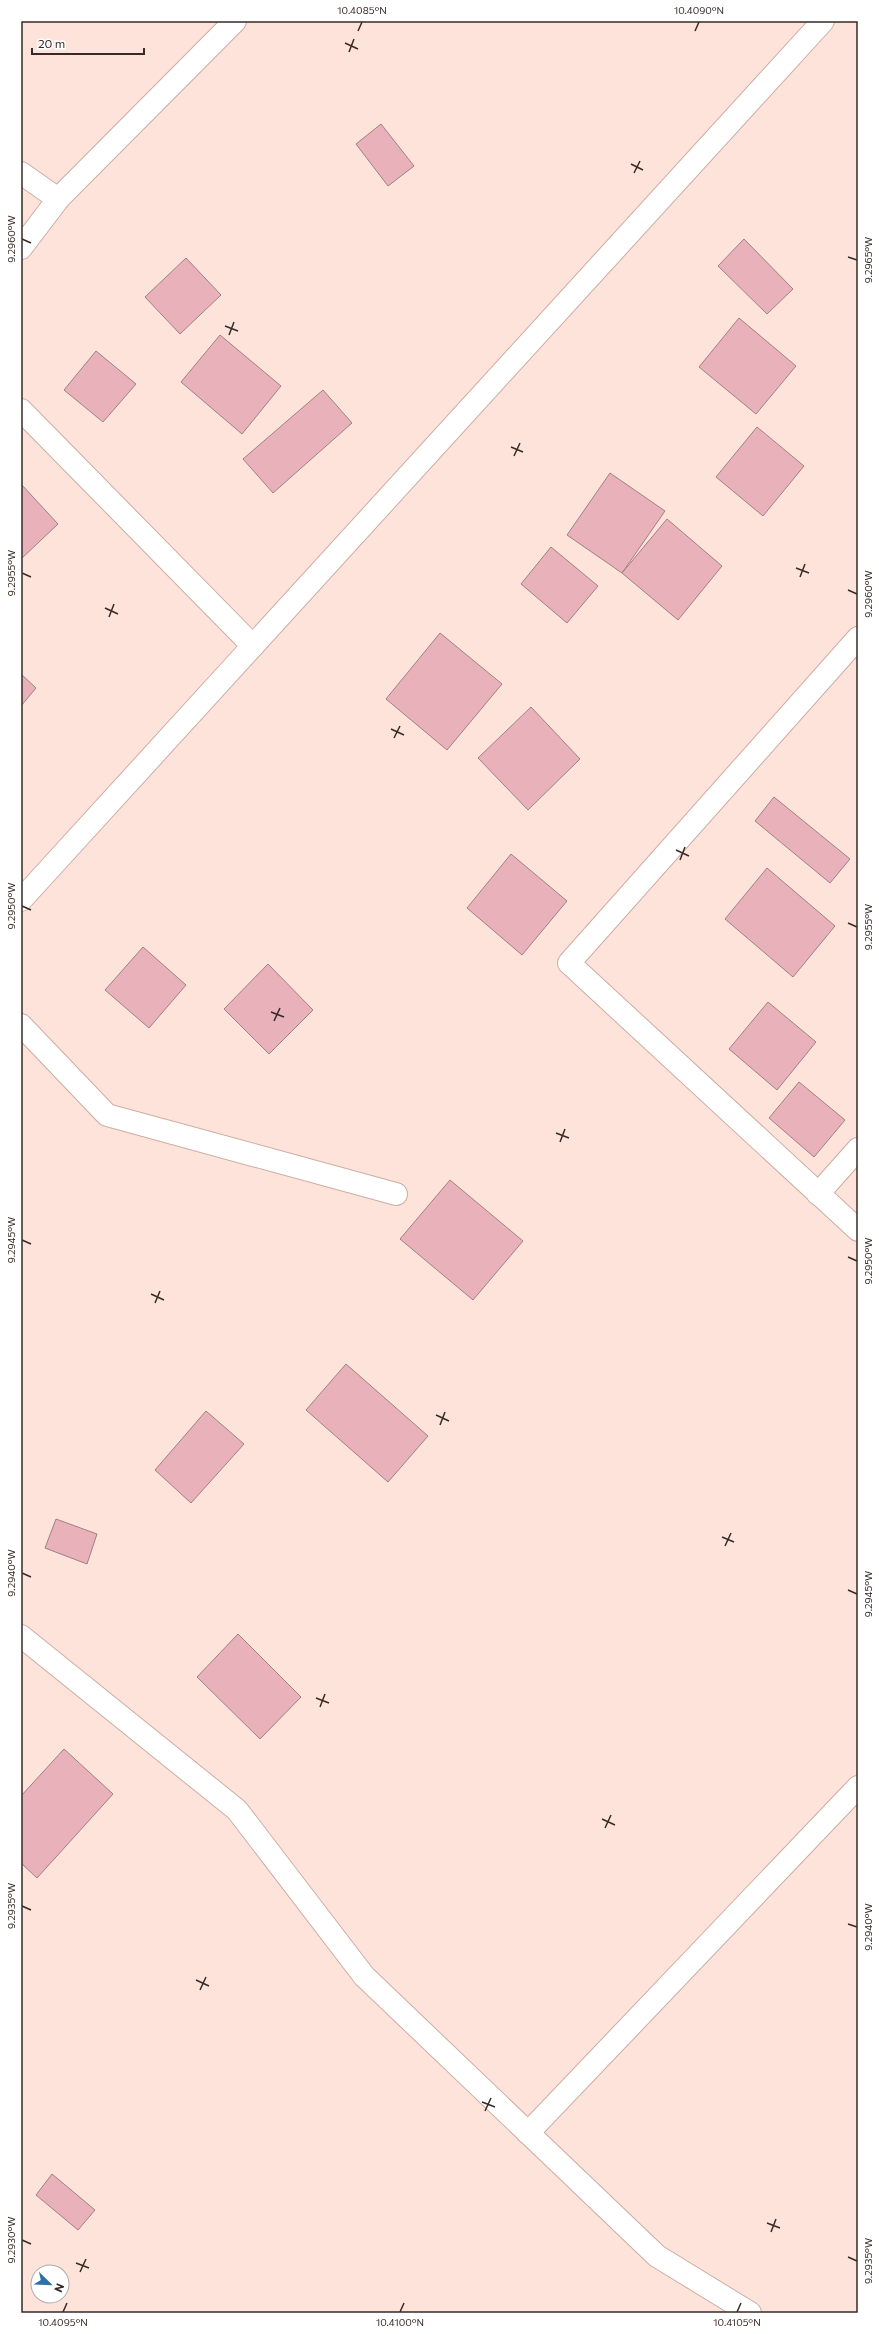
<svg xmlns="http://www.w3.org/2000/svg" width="879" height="2334" font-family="Commissioner,sans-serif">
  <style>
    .building { fill: #e9b1b9; stroke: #a08084 }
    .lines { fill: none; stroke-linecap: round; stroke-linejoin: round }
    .minor-casing { stroke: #cdada2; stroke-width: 24 }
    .minor { stroke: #fff; stroke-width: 22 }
    .ticks { fill: none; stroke: #372b27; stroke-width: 1.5 }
    .neatline { fill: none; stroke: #372b27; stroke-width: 1.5 }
    .ticks-label { font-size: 10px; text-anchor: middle; fill: #372b27 }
  </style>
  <rect width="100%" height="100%" fill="#fee3da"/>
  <g class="building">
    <polygon points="381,124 414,166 388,186 356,144"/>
    <polygon points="744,239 793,289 767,314 718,266"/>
    <polygon points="186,258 221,295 180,334 145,297"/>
    <polygon points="739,318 796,366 756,414 699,367"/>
    <polygon points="220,335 281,386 242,434 181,382"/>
    <polygon points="96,351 136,384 103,422 64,390"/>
    <polygon points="323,390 352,423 273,493 243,459"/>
    <polygon points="757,427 804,466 763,516 716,477"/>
    <polygon points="610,473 665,511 622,573 567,535"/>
    <polygon points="21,484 58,524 21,559"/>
    <polygon points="667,519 722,566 678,620 622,573"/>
    <polygon points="551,547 598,586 567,623 521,584"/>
    <polygon points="440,633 502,684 447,750 386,699"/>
    <polygon points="21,674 36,688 21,706"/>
    <polygon points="531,707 580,759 528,810 478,758"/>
    <polygon points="774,797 850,859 830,883 755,821"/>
    <polygon points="511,854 567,901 522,955 467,908"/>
    <polygon points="767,868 835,926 793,977 725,919"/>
    <polygon points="143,947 186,985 149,1028 105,990"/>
    <polygon points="268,964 313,1010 269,1054 224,1009"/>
    <polygon points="768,1002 816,1042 777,1090 729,1049"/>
    <polygon points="799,1082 845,1120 814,1157 769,1118"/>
    <polygon points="450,1180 523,1241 473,1300 400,1239"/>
    <polygon points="346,1364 428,1436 388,1482 306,1410"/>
    <polygon points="206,1411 244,1444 191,1503 155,1470"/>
    <polygon points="56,1519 97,1534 87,1564 45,1548"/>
    <polygon points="238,1634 301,1697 260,1739 197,1677"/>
    <polygon points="64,1749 113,1794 37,1878 21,1863 21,1796"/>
    <polygon points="52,2174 95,2210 78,2230 36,2195"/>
  </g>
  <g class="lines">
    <g class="minor-casing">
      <g id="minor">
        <polyline points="21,173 58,199"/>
        <polyline points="21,248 59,198 235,21"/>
        <polyline points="21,410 253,646"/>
        <polyline points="858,638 569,963 858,1230"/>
        <polyline points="21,900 823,21"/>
        <polyline points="21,1025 107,1115 396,1194"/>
        <polyline points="818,1194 858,1149"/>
        <polyline points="21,1636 237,1810 364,1976 657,2256 750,2313"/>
        <polyline points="528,2133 858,1787"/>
      </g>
    </g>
    <use href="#minor" class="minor"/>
  </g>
  <path class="ticks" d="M358 31 362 22M695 31 699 22M345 43 358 49M349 52 354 39M631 164 643 170M634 173 640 161M22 239 31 243M848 257 857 260M225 326 238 331M229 335 234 322M511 447 523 452M514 456 520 443M796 568 809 573M22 573 31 577M800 577 805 564M848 590 857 594M105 608 118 614M109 617 114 604M391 729 404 735M394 738 400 726M676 850 689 856M680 860 685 847M22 906 31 910M848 923 857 927M271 1012 284 1017M274 1021 280 1008M556 1133 569 1138M560 1142 565 1129M22 1240 31 1244M848 1257 857 1261M151 1294 164 1300M155 1303 160 1291M436 1415 449 1421M440 1425 445 1412M722 1537 734 1542M725 1546 731 1533M22 1573 31 1577M848 1590 857 1594M316 1698 329 1703M320 1707 325 1694M602 1819 615 1825M605 1828 611 1815M22 1906 31 1910M848 1924 857 1927M196 1980 209 1986M200 1990 206 1977M482 2102 495 2107M485 2111 491 2098M767 2223 780 2228M771 2232 776 2219M22 2240 31 2244M848 2257 857 2261M76 2263 89 2268M80 2272 86 2259M63 2312 67 2303M400 2312 404 2303M737 2312 741 2303"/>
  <rect width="879" height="2334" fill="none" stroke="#ffffff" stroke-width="44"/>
  <g transform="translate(50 2284) rotate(113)"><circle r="19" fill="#ffffff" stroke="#afaaa9"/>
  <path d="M0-3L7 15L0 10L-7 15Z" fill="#2e71a7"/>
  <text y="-6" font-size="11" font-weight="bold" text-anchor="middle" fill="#372b27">N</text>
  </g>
  <path d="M32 48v6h112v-6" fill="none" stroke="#372b27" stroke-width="2"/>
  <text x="38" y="48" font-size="12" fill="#372b27" stroke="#ffffff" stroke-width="3" paint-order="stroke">20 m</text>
  <rect x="22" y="22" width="835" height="2290" class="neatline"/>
  <g class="ticks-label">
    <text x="362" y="14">10.4085°N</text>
    <text x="699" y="14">10.4090°N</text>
    <text transform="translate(11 239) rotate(-90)" y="4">9.2960°W</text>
    <text transform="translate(868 260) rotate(-90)" y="4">9.2965°W</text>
    <text transform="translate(11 573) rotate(-90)" y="4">9.2955°W</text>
    <text transform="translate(868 594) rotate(-90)" y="4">9.2960°W</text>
    <text transform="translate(11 906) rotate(-90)" y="4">9.2950°W</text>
    <text transform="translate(868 927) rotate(-90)" y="4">9.2955°W</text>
    <text transform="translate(11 1240) rotate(-90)" y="4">9.2945°W</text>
    <text transform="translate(868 1261) rotate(-90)" y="4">9.2950°W</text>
    <text transform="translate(11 1573) rotate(-90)" y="4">9.2940°W</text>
    <text transform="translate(868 1594) rotate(-90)" y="4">9.2945°W</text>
    <text transform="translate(11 1906) rotate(-90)" y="4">9.2935°W</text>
    <text transform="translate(868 1927) rotate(-90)" y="4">9.2940°W</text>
    <text transform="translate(11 2240) rotate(-90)" y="4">9.2930°W</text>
    <text transform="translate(868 2261) rotate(-90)" y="4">9.2935°W</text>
    <text x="63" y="2326">10.4095°N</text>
    <text x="400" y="2326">10.4100°N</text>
    <text x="737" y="2326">10.4105°N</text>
  </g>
</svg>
